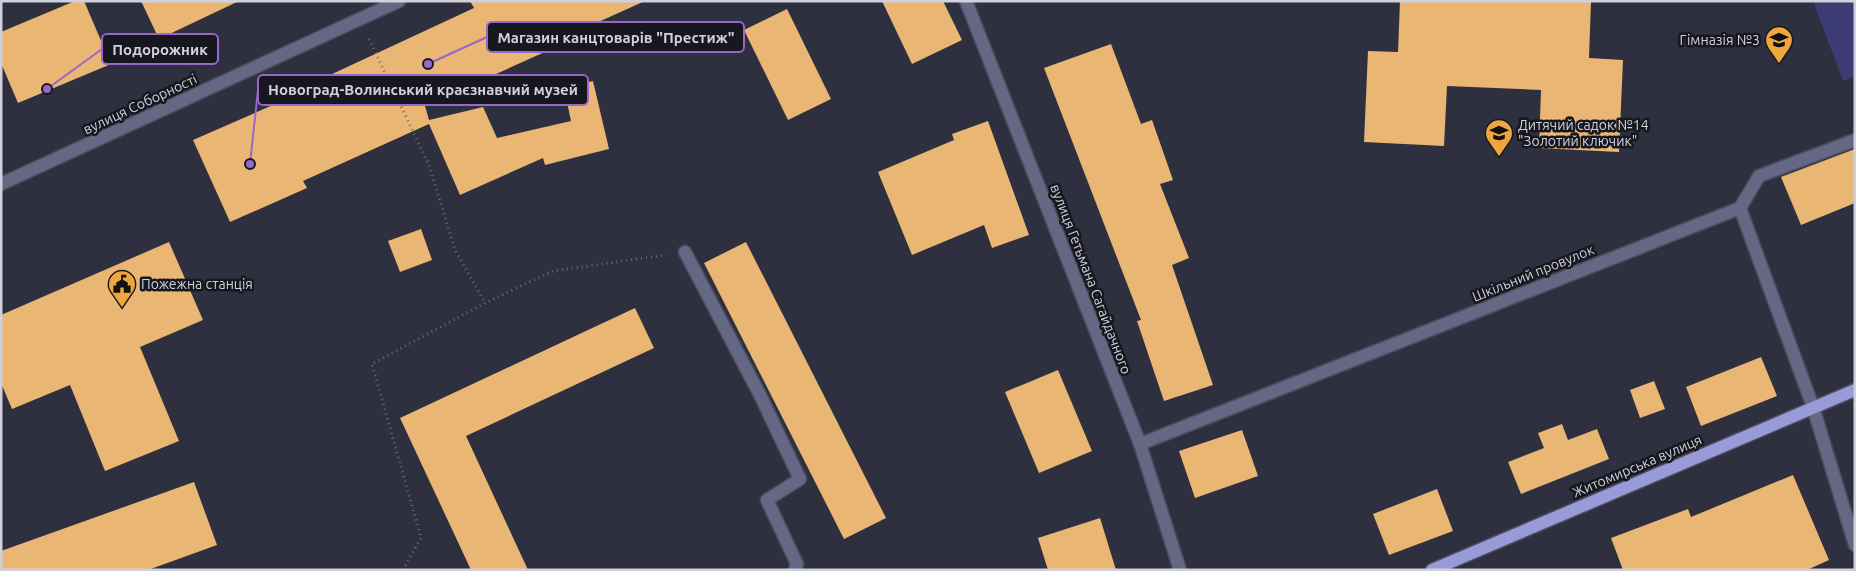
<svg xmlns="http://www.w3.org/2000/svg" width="1856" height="571" font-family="Ubuntu,sans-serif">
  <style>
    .green { fill: #3c3b73 }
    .building { fill: #eab674 }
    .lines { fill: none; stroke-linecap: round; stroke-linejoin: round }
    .minor-casing { stroke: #4b4c5b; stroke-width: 15 }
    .major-casing { stroke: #4b4c5b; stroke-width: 15 }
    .path { stroke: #696a78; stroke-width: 3; stroke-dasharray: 1 4; stroke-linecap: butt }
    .minor { stroke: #656784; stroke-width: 12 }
    .major { stroke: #989bd8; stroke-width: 12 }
    .labels { text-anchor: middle; stroke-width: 5; stroke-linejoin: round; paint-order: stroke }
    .poi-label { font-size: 14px; fill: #d0d1dc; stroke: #17181f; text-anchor: start }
    .street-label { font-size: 14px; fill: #d0d1dc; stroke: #17181f }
    .leader { fill: none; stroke: #9966c9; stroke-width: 2 }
    .callout-dot { fill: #9966c9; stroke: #17181f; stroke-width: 2 }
    .callout { fill: #17181f; stroke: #9966c9; stroke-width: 2 }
    .callout-label { font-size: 15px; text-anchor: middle; font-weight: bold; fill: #d0d1dc }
  </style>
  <rect width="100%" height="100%" fill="#2e2f3f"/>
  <polygon class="green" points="1813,1 1855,1 1855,76 1843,81"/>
  <g class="building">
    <polygon points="75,1 84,1 111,64 18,103 1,63 1,32"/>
    <polygon points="141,1 239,1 159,39"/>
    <polygon points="470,1 645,1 585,28 587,33 425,106 429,120 483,107 497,138 571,121 564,88 593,81 609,149 545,165 543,158 460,195 429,124 303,181 307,188 230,222 193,140 289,98 287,95 474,8"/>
    <polygon points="882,1 943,1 962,40 912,64"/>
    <polygon points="1400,1 1591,1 1589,58 1623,60 1619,152 1539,148 1541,90 1447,86 1444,146 1364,142 1368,51 1398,52"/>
    <polygon points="787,9 831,99 788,120 744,30"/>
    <polygon points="1111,44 1141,124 1152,120 1173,180 1160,184 1189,258 1172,265 1213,385 1164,401 1137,321 1141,320 1044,68"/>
    <polygon points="988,121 1029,235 992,248 984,225 912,255 878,172 954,140 952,134"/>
    <polygon points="1855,149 1855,203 1801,225 1781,177"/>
    <polygon points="421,229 432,260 400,272 388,241"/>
    <polygon points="169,242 203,320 140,347 179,441 105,471 70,385 12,409 1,383 1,315"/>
    <polygon points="746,242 886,518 844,539 704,263"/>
    <polygon points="635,308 654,348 466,436 528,570 471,570 400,418"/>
    <polygon points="1761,357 1777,396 1701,426 1686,387"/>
    <polygon points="1058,370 1092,451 1039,473 1005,392"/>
    <polygon points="1654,381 1665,409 1640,418 1630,390"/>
    <polygon points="1562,424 1568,440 1597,429 1609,459 1521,494 1508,462 1544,448 1538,433"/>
    <polygon points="1242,430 1258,476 1195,498 1179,451"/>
    <polygon points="1793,475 1829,560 1807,570 1623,570 1611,538 1688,509 1691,517"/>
    <polygon points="194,482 217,545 148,570 1,570 1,551"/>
    <polygon points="1437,489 1453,531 1389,555 1373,514"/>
    <polygon points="1100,518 1116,570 1048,570 1038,538"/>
  </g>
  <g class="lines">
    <g class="minor-casing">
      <g id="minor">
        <polyline points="966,1 1140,444 1180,570"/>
        <polyline points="1,184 399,1"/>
        <polyline points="1740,208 1759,176 1855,140"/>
        <polyline points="685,252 760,395 800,479 767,500 797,564 795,570"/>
        <polyline points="1140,444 1740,208 1813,407 1855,545"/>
      </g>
    </g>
    <g class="major-casing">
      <polyline id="major" points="1432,570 1855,390"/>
    </g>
    <g class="path">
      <polyline points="369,39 429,165 455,250 485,303"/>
      <polyline points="403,570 421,538 372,364 485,303 553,271 666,255"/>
    </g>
    <use href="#minor" class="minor"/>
    <use href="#major" class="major"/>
  </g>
  <defs>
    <g id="school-pin" transform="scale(1.4375)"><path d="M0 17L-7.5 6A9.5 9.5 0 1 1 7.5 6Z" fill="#efa73d" stroke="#17181f"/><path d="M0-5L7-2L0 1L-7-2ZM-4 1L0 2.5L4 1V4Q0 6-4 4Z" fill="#111"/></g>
    <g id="civic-pin" transform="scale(1.4375)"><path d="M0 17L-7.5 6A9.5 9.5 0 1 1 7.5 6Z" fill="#efa73d" stroke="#17181f"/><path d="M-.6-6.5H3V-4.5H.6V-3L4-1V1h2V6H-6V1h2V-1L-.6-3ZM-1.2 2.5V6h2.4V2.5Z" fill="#111"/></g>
  </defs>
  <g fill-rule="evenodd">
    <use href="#school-pin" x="1779" y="40"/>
    <use href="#school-pin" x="1499" y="133"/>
    <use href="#civic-pin" x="122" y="284"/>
  </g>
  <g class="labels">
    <g class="poi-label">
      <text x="1760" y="45" text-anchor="end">Гімназія №3</text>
      <text x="1518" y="130">Дитячий садок №14<tspan x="1518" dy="16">"Золотий ключик"</tspan></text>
      <text x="141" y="289">Пожежна станція</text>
    </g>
    <g class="street-label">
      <text transform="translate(140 104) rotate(-25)" y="5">вулиця Соборності</text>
      <text transform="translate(1533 273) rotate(-22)" y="5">Шкільний провулок</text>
      <text transform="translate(1091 279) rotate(69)" y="5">вулиця Гетьмана Сагайдачного</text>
      <text transform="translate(1637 466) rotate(-23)" y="5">Житомирська вулиця</text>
    </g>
  </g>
  <path class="leader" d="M428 64L487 37M47 89L102 49M250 164L258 90"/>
  <g class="callout-dot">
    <circle cx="428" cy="64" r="5"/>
    <circle cx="47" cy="89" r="5"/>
    <circle cx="250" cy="164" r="5"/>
  </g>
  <g class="callout">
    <rect x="487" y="22" width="257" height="30" rx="5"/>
    <rect x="102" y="34" width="116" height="30" rx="5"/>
    <rect x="258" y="75" width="330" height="30" rx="5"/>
  </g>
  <g class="callout-label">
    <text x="616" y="43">Магазин канцтоварів "Престиж"</text>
    <text x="160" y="55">Подорожник</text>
    <text x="423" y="95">Новоград-Волинський краєзнавчий музей</text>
  </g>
  <rect width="1856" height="571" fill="none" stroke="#d0d1dc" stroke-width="5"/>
</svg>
